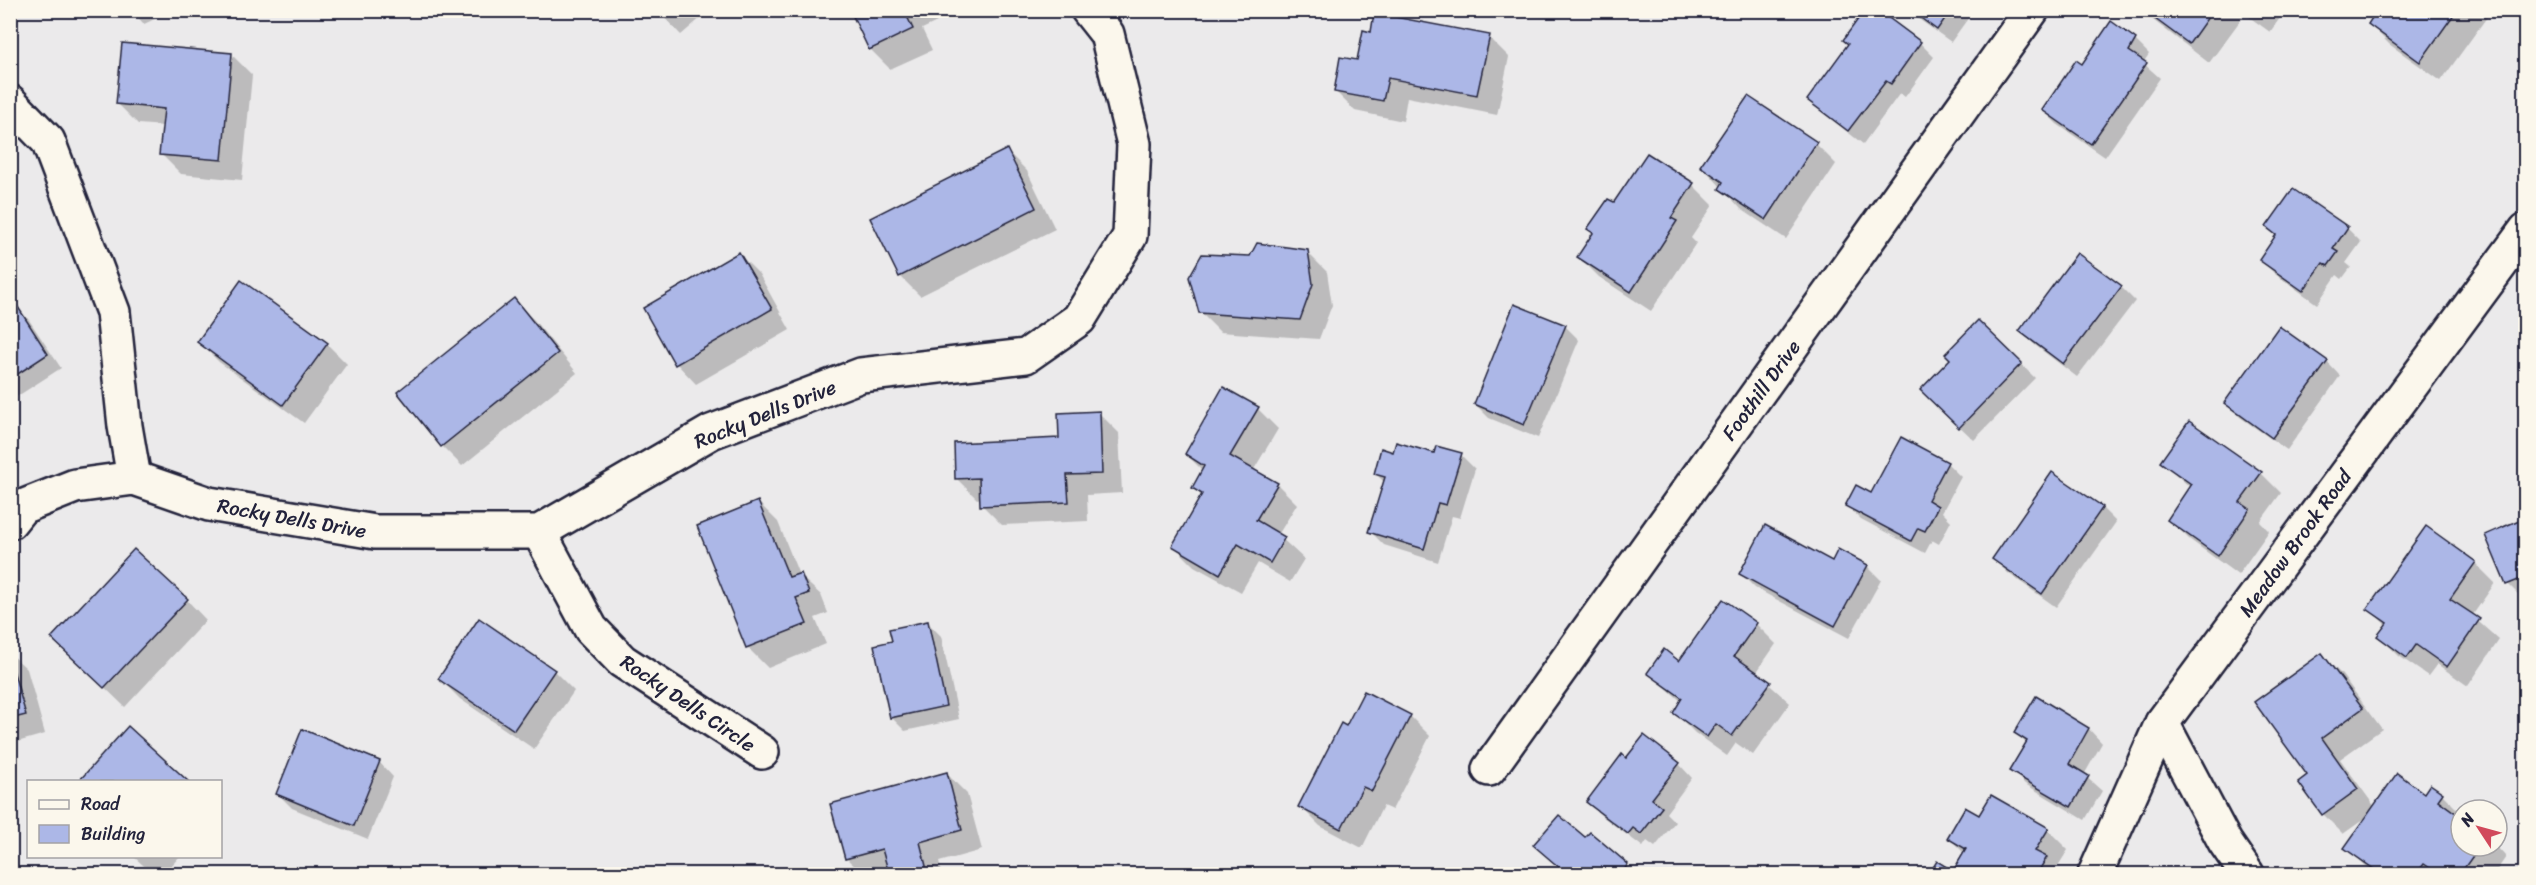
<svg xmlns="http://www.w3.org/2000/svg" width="2536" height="885" font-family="Sriracha,sans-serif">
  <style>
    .shadow { fill: #0003 }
    .building { fill: #acb7e7; stroke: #22223b; stroke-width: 1.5 }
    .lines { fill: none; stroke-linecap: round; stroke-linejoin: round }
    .minor-casing { stroke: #22223b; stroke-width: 38 }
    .minor { stroke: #fbf7ec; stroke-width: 33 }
    .labels { text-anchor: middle; stroke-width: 5; stroke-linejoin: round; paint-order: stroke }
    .street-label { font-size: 20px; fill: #22223b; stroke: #fbf7ec }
  </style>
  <rect width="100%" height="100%" fill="#ebeaeb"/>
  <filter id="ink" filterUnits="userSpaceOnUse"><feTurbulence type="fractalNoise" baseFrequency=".0167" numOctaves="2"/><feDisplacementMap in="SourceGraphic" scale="12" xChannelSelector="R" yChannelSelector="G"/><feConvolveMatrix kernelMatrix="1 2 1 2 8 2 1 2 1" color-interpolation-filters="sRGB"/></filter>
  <g filter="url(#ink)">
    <g class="shadow">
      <polygon points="131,10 174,10 144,24"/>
      <polygon points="657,10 710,10 681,35"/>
      <polygon points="852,10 931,10 937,22 922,29 932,50 890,69 870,49"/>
      <polygon points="1876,10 1920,43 1934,57 1905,97 1900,93 1863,144 1823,113 1809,100"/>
      <polygon points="1906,10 1974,10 1951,42"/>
      <polygon points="2140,10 2284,10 2285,11 2270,32 2245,14 2209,63"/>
      <polygon points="2379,10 2492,10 2441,81 2389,44 2370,24"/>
      <polygon points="1489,37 1509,57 1497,115 1407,97 1403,121 1355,111 1335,91 1358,62"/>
      <polygon points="2135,40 2149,54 2143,63 2160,78 2105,157 2057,124 2043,110 2082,66"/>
      <polygon points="232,55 252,75 242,180 181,174 161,154 164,126 138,124 118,104"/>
      <polygon points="1748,98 1816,144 1836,164 1786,239 1741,209 1702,166"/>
      <polygon points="1007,151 1027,171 1055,229 920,296 900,276"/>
      <polygon points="1647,155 1693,185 1713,205 1691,238 1696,243 1651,311 1599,277 1579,257"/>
      <polygon points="2347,228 2361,242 2346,263 2351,267 2342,279 2337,275 2317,304 2275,274 2261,260"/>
      <polygon points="1307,252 1327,272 1332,305 1319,339 1220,332 1200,312 1251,258"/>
      <polygon points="739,254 759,274 790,330 696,384 677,364 645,308"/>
      <polygon points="2121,287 2135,301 2077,377 2035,345 2021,331"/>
      <polygon points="514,300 534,320 577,373 462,466 442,446 399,393"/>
      <polygon points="16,306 29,320 61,368 10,401 10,309"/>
      <polygon points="1978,322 2035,378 1974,440 1936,404 1952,359"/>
      <polygon points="1565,326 1579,340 1538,438 1489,418 1475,404"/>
      <polygon points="199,342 327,344 347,364 304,423 219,362"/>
      <polygon points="2327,362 2340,376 2287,450 2240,417 2226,403"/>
      <polygon points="1258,409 1278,429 1253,471 1277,484 1297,504 1278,535 1304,559 1290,582 1258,563 1241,592 1194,566 1174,546 1202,496 1193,488 1203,471 1186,454"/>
      <polygon points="1099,413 1119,433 1122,493 1087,495 1088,521 1002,525 982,505 981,498 977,499 957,479 1061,439"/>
      <polygon points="1394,454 1461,455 1475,469 1460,518 1452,516 1438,562 1384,545 1370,531 1384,482 1375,473"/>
      <polygon points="2162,462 2261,473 2281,493 2260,522 2269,531 2238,575 2189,539 2169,519 2191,488"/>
      <polygon points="1947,463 1961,477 1942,512 1951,521 1939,544 1932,540 1925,553 1861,519 1847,506"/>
      <polygon points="758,502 778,522 799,575 821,595 828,613 815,618 826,644 768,668 748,648 699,526"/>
      <polygon points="2102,508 2116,522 2056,607 2008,573 1994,559"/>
      <polygon points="2526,519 2526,602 2508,584 2487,536"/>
      <polygon points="1832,563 1867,566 1881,580 1849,638 1755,588 1741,574"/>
      <polygon points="2475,563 2495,583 2472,616 2499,640 2468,686 2437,664 2428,676 2399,656 2379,636 2387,626 2369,609"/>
      <polygon points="187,600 206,620 125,707 73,657"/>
      <polygon points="1723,601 1756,624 1776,644 1756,673 1790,703 1753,755 1736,743 1727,756 1695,733 1675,713 1682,702 1649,673 1680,663"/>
      <polygon points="927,622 941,636 959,719 905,731 891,717 894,642"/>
      <polygon points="10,653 27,669 45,734 10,744"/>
      <polygon points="2322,655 2342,675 2382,729 2340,759 2375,807 2424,795 2442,794 2461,813 2461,846 2496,846 2506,857 2494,874 2375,874 2346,848 2367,817 2343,834 2323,814 2300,782 2309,775"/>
      <polygon points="554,671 574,691 534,749 460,699 440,679"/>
      <polygon points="2036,698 2089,729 2102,743 2084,775 2102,791 2085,820 2025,784 2011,770 2027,744 2016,733"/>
      <polygon points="1410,716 1430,736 1392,810 1383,806 1362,848 1320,826 1300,806 1347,728"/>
      <polygon points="303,731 380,763 393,777 368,839 292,808 278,794"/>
      <polygon points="1626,760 1679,764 1692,778 1666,813 1675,822 1655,847 1647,841 1643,847 1602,816 1588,802"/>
      <polygon points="947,774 967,794 982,850 939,862 942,874 891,874 890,872 863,874 846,858"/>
      <polygon points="1980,818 2048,830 2068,850 2056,869 2062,874 1931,874 1938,864 1953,873 1965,854 1949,838"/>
      <polygon points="1590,834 1627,865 1636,874 1558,874 1562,870 1535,845 1585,839"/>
      <polygon points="133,856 180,856 164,874 153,874"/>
    </g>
    <g class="building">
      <polygon points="655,10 667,10 660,16"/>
      <polygon points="850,10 904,10 913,29 869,50"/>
      <polygon points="1872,10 1878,10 1921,42 1891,84 1886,81 1848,131 1807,100 1848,44 1843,40 1861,15 1866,19"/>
      <polygon points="1910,10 1951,10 1937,30"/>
      <polygon points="2143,10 2213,10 2189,44"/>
      <polygon points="2377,10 2457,10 2420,62 2368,24"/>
      <polygon points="1374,13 1490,35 1477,95 1388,78 1383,101 1334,92 1340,57 1357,60 1363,30 1371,32"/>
      <polygon points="2111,21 2136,39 2129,51 2147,63 2091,144 2042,110 2076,60 2082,64"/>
      <polygon points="122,43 232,53 222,160 159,155 164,109 116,104"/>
      <polygon points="1748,96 1817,142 1766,220 1719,189 1723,182 1700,166"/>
      <polygon points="1007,149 1036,208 899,277 870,218"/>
      <polygon points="1647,153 1694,183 1671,218 1677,221 1631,292 1577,257 1593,233 1587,229 1608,199 1614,202"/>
      <polygon points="2293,189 2348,227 2333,249 2338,252 2328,266 2323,263 2303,291 2259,260 2276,235 2266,227"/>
      <polygon points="1257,243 1308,250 1313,284 1300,320 1199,313 1189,277 1202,254 1250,256"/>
      <polygon points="739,252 772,309 675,365 643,308"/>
      <polygon points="2077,253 2122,286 2063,364 2019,331"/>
      <polygon points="241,280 328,343 283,405 197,342"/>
      <polygon points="514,298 558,353 441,447 397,392"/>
      <polygon points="16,304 48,354 10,379 10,307"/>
      <polygon points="1514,304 1566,325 1524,425 1474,404"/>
      <polygon points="1978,320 2022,363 1959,428 1920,390 1950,359 1945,354"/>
      <polygon points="2279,326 2328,361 2272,438 2224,403"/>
      <polygon points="1223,387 1259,407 1230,456 1278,483 1256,520 1285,537 1270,563 1238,544 1220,574 1172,546 1202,494 1192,488 1204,466 1185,454"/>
      <polygon points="1100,411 1102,474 1067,475 1069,502 980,506 979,478 955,479 954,443 1059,438 1058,413"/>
      <polygon points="2189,421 2262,472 2240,502 2250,509 2218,556 2167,520 2191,484 2160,462"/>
      <polygon points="1901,437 1948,462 1928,500 1938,506 1925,531 1918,528 1911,541 1845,506 1856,485 1871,493"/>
      <polygon points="1396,442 1434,453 1436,446 1462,453 1446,505 1438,503 1424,549 1368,532 1385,477 1374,474 1381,448 1393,452"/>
      <polygon points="2052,472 2103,507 2042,594 1992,559"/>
      <polygon points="758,501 789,577 801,573 809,593 796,598 807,624 746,648 697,526"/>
      <polygon points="2526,517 2526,577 2506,585 2485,535"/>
      <polygon points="1765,525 1832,561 1838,549 1868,565 1835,626 1739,574"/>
      <polygon points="2426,526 2476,562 2450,599 2480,619 2447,667 2416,645 2407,658 2377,636 2387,623 2367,609"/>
      <polygon points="134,549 188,599 104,688 51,638"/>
      <polygon points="1723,599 1757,623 1734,656 1771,682 1732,736 1716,724 1707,737 1673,713 1682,698 1647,673 1664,649 1679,661"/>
      <polygon points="479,618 555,670 514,730 438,679"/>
      <polygon points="928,621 946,706 890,718 874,645 892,641 889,629"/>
      <polygon points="2322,653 2363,708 2322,738 2358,789 2322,815 2298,782 2307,775 2254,702"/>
      <polygon points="10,659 26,715 10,719"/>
      <polygon points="1364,691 1411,715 1372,791 1363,787 1341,829 1298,807 1341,723 1346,726"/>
      <polygon points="2036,696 2089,728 2069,764 2089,776 2071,807 2009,771 2027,741 2014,733"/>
      <polygon points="128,726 189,782 78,782"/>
      <polygon points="302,729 380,761 354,826 276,794"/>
      <polygon points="1644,735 1680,763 1652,799 1662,807 1641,834 1633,828 1628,834 1586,802 1622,754 1626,758"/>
      <polygon points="947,772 962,830 920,842 928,874 889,874 882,849 845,859 830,804"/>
      <polygon points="2397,773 2424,793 2430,784 2443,793 2438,800 2461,817 2461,846 2480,846 2460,874 2439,874 2424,864 2416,874 2381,874 2344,848"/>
      <polygon points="1991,795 2049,828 2035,851 2047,857 2037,874 1929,874 1937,861 1953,871 1966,849 1947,838 1965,807 1979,815"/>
      <polygon points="1559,815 1585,837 1590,832 1628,864 1624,870 1629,874 1556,874 1561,869 1533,845"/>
    </g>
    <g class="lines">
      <g class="minor-casing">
        <g id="minor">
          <polyline points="10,102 48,141 113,312 125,426 134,478"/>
          <polyline points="10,522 22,507 75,486 134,478 209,504 375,532 539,532 711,432 861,375 1026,356 1079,319 1130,236 1134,144 1107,34 1088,10"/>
          <polyline points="539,532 591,629 622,661 762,752"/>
          <polyline points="2162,723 2225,842 2247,874"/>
          <polyline points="1489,769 2032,10"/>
          <polyline points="2095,874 2162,723 2526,230"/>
        </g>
      </g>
      <use href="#minor" class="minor"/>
    </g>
  </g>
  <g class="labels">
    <g class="street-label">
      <text transform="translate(1761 390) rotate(-54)" y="7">Foothill Drive</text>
      <text transform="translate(765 414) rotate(-22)" y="7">Rocky Dells Drive</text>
      <text transform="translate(292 518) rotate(10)" y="7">Rocky Dells Drive</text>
      <text transform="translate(2295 543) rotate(-54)" y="7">Meadow Brook Road</text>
      <text transform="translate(688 703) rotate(34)" y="7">Rocky Dells Circle</text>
    </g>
  </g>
  <rect width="2536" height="885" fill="none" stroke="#fbf7ec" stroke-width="36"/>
  <rect x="18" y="18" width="2500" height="849" fill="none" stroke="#22223b" stroke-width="2" filter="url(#ink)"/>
  <rect x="27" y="780" width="195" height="78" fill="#fbf7ec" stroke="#a4a2a5" stroke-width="1.5"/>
  <rect x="39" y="800" width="30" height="9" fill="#fbf7ec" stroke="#a4a2a5" stroke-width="1.5"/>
  <text x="81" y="810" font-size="18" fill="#22223b">Road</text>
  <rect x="39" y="825" width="30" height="18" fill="#acb7e7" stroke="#a4a2a5" stroke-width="1.5"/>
  <text x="81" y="840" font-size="18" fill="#22223b">Building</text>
  <g transform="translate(2479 828) rotate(306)"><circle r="28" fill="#fbf7ec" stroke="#a4a2a5" stroke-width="1.5"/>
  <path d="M0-4.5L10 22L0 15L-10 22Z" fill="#d1495b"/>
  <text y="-9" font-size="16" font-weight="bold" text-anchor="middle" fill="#22223b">N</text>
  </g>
</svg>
